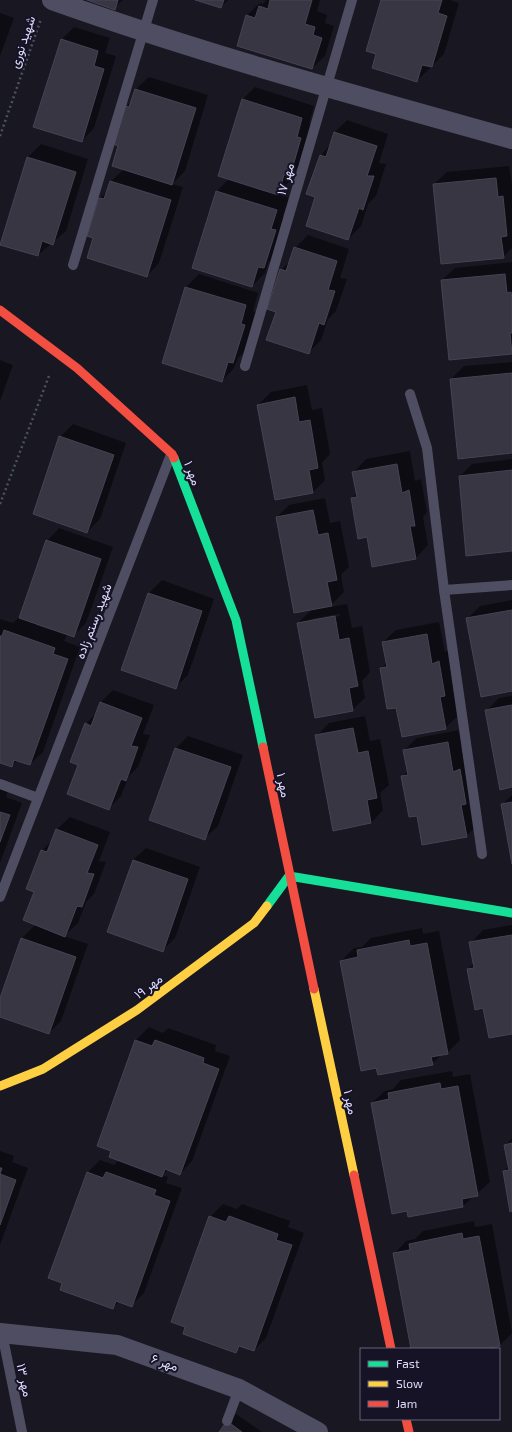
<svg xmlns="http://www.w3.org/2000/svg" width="512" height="1432" font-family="'Exo 2',Vazirmatn,sans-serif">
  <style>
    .shadow { fill: #0007; fill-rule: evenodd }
    .building { fill: #383643; stroke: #464354 }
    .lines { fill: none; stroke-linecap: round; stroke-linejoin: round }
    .path { stroke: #49535e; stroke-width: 2.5; stroke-dasharray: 2 3; stroke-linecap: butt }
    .lane { stroke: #4f4d61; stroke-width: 10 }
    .street { stroke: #4f4d61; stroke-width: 20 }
    .fast { stroke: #16e098; stroke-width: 9 }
    .slow { stroke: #ffcf43; stroke-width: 9 }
    .jam { stroke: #f24e42; stroke-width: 9 }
    .labels { text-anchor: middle; stroke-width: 4; stroke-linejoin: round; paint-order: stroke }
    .street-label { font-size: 13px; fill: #dfdcfb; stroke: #161326 }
  </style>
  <rect width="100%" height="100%" fill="#191722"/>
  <g class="shadow">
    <polygon points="90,0 123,0 114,8"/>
    <polygon points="198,0 228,0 221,7"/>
    <polygon points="266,0 320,0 317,11 327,15 325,23 334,26 325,56 312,68 238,45 247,15 260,3 263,4"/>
    <polygon points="382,0 450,0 459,3 444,54 417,81 377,53"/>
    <polygon points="0,13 14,18 0,56"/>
    <polygon points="74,27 110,38 105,53 116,56 94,128 82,141 62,39"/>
    <polygon points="149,77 208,95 185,171 172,184 183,187 159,263 147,276 94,237 100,198 108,191 111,181 124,169 119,145 126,107 133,99 136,89"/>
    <polygon points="255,87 314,106 309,124 313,126 302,163 293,172 290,181 277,194 289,198 283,216 288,218 276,255 268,263 265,273 252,286 216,192 229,179 242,100"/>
    <polygon points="347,120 388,134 379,163 386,164 376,196 368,204 361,226 348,239 316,196 308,194 321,155 330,145 334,133"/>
    <polygon points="41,144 88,159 66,231 38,255 1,244 28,157"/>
    <polygon points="509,166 512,185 512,248 503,257 434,184 447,172"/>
    <polygon points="308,235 349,249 340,278 347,279 336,311 328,319 321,340 308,353 281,270 291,260 295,248"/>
    <polygon points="512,262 512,352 511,353 442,280 455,268"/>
    <polygon points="199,274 258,293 253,311 257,313 246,350 238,358 234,368 222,381 163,363 186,287"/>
    <polygon points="0,360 13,365 0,401"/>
    <polygon points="512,362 512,452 451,379 464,366"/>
    <polygon points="307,385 312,410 322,408 330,454 322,463 325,480 313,492 258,405 271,392"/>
    <polygon points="73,424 126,443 100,519 87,532 60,437"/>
    <polygon points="410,451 415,481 421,479 427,512 423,517 428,545 416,558 368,536 352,498 357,493 354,472 366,459"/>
    <polygon points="512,459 512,550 460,476 472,464"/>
    <path d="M325 498 330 523 340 521 349 567 341 575 344 592 329 607 347 604 352 628 362 626 370 672 362 681 365 698 352 710 298 623 313 608 277 517 289 505ZM339 614 340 616 311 621V619Z"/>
    <polygon points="59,528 113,547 86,623 74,635 37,623 36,625 67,635 64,641 80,647 43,752 30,764 18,760 11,766 0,762 0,619 13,623 18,618 20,619 47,541"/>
    <polygon points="162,580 214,599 188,675 175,688 122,669 149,593"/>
    <polygon points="512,600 512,690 467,619 480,606"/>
    <polygon points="439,622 445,652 451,649 457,682 453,687 458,716 445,728 397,706 381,668 387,663 383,642 396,630"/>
    <polygon points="113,690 154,705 143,734 150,735 138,767 129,776 121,796 109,808 79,765 86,724 97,712 101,702"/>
    <polygon points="512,696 512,786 486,711 499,698"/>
    <polygon points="365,716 370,741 380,739 389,785 380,793 383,810 371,823 317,736 329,723"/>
    <polygon points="460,730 472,757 478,790 474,795 479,824 466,836 418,814 402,776 408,771 404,750 417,738"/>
    <polygon points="188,736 243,755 218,826 205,838 176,748"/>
    <polygon points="0,788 8,791 6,797 22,803 0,863"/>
    <polygon points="512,795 512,858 502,805"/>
    <polygon points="70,817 110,832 99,861 106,862 94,894 86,902 78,923 64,936 88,944 61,1021 49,1033 0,1016 0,1001 22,938 36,924 36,892 42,851 53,839 57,829"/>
    <polygon points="146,848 200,867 175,938 163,950 133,860"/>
    <polygon points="512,925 512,1033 484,1007 468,969 474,963 471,943 483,930"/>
    <polygon points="422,928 423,934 439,931 460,1040 447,1053 442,1054 432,1064 377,1067 341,961 354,948 362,947 371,938"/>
    <polygon points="149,1027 163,1033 168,1028 216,1045 215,1051 230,1056 192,1161 180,1174 168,1169 162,1175 168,1177 166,1183 182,1188 144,1293 131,1306 119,1301 113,1308 87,1173 100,1160 114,1165 119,1160 113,1150 98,1145 136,1040"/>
    <polygon points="452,1071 453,1077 470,1074 490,1182 463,1206 372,1103 385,1091 393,1089 401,1080"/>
    <polygon points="512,1138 512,1210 504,1171 509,1166 506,1145"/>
    <polygon points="0,1151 14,1156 12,1162 28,1168 0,1245"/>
    <polygon points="223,1204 237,1209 242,1204 290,1221 288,1227 304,1233 266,1338 254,1350 242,1346 235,1352 210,1217"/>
    <polygon points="474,1221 475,1227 492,1224 512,1333 500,1345 492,1349 412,1349 394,1254 406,1241 415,1239 423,1231"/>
    <polygon points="236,1414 262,1432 221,1432"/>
  </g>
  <g class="building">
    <polygon points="87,0 118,0 115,10"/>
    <polygon points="195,0 224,0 221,8"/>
    <polygon points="270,0 312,0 305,24 315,27 313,35 322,38 312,69 237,46 246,15 255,18 259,6 268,9"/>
    <polygon points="381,0 442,0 438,13 447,16 432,67 422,65 417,82 372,68 376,54 366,51"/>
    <polygon points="61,39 98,51 94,66 104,69 82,142 33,127"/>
    <polygon points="135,89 196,108 172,185 112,166 118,146 113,144 125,106 129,107"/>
    <polygon points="242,99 302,118 297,137 301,138 290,176 284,175 278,195 218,176"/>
    <polygon points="334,132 377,146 367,176 374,176 363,210 359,208 348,240 306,226 315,197 306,194 320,155 326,157"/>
    <polygon points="27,157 76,172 53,245 42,241 38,256 0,245"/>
    <polygon points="496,178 498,197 503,196 507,236 501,237 504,258 441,264 433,184"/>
    <polygon points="110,181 171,200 147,277 87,258 93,238 87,236 99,198 104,199"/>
    <polygon points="216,191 277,210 271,229 276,230 264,268 258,267 252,287 192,268"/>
    <polygon points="294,247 337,261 328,290 335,291 324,325 319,323 309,354 266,340 276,312 267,309 280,269 286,271"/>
    <polygon points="505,274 507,293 511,292 512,299 512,333 510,333 512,354 449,360 441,280"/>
    <polygon points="185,287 246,305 241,324 245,325 233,363 228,362 222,382 162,363"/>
    <polygon points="512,373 512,453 458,459 450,379"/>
    <polygon points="295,397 299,422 310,420 318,468 309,470 313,493 275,500 257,405"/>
    <polygon points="59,436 114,455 87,533 33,514"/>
    <polygon points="397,464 402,493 409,490 415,526 410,526 416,559 372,567 367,537 358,539 351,498 357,497 352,472"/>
    <polygon points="512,470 512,551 466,556 459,476"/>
    <polygon points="313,510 318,535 328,533 337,580 327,582 332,606 294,613 276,517"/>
    <polygon points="46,540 101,559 74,637 19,618"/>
    <polygon points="148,593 202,611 176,689 121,670"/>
    <polygon points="512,610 512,691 481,697 466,618"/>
    <polygon points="335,616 339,640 349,638 358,686 349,688 353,711 315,718 297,623"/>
    <polygon points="4,630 55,648 53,654 68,659 30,765 14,760 12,767 0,763 0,636 2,636"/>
    <polygon points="427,634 432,664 439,661 445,696 440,697 446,729 402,737 396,708 387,709 380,668 387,667 382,642"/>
    <polygon points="100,702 142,718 131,746 138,747 126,781 121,779 109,810 67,794 78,765 70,762 85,723 91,726"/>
    <polygon points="512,705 512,787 500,790 485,710"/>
    <polygon points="353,728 358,753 368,751 377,798 367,800 371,823 333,831 315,735"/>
    <polygon points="448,742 453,772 460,769 466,804 461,805 467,837 422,845 417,816 409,817 401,776 408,775 403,750"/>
    <polygon points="175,748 231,767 205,840 149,820"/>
    <polygon points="512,802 512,864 501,804"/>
    <polygon points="0,812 10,815 0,842"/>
    <polygon points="56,829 98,845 87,873 94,874 82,907 77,906 65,937 23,920 34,892 26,889 41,850 47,852"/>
    <polygon points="133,860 188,879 163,952 107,932"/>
    <polygon points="512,935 512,1034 489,1038 483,1008 475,1010 467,969 474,968 469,942"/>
    <polygon points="21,938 76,957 49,1034 0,1017 0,998"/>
    <polygon points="409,940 410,946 427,943 448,1054 431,1057 433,1065 378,1075 376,1068 361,1071 340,961 358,957 357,950"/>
    <polygon points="135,1040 152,1046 155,1040 204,1058 203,1063 219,1069 180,1175 165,1169 162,1177 109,1157 111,1151 97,1146"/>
    <polygon points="440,1083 441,1089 458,1086 478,1196 462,1199 463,1207 408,1217 407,1211 392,1214 371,1103 389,1099 388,1093"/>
    <polygon points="512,1143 512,1211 510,1212 503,1171 509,1170 504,1145"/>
    <polygon points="0,1168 2,1168 0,1174 16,1180 0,1225"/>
    <polygon points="87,1172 103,1178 106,1172 156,1190 154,1195 170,1201 132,1307 116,1301 113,1309 60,1290 62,1283 48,1278"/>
    <polygon points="209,1216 226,1222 229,1216 278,1234 276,1240 292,1245 254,1351 239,1346 236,1353 183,1334 185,1327 171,1322"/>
    <polygon points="462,1233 463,1239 479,1236 500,1346 486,1349 411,1349 393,1253 410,1250 409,1244"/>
    <polygon points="227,1421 242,1432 219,1432"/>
  </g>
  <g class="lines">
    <g class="path">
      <polyline points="0,136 41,19"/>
      <polyline points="0,504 49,376"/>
    </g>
    <g class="lane">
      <polyline points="73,265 153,0"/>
      <polyline points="245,366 352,0"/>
      <polyline points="410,394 427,448 444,590 482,854"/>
      <polyline points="444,590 512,585"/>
      <polyline points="0,784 38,798"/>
      <polyline points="0,897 170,457"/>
      <polyline points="2,1333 22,1432"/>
      <polyline points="227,1421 239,1389"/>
    </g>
    <g class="street">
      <path d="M52 0C203 54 358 96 512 139"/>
      <polyline points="0,1333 117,1345 239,1389 318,1432"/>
    </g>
    <g class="fast">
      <polyline points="174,458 236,620 263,747"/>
      <polyline points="267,906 289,876 512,913"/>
    </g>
    <g class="slow">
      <polyline points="314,989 354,1175"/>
      <polyline points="0,1086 43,1069 137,1010 254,923 267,906"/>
    </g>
    <g class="jam">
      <polyline points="0,310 77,368 172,454 174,458"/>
      <polyline points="263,747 314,989"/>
      <polyline points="354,1175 391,1349"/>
      <polyline points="406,1419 409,1432"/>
    </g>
  </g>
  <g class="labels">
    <g class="street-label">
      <text transform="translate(22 42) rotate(-71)" y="5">شهید نوری</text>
      <text transform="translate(285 179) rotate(-74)" y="5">مهر ۱۷</text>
      <text transform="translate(193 473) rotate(69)" y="5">مهر ۱</text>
      <text transform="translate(93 621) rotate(-69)" y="5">شهید رستم زاده</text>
      <text transform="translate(284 785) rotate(78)" y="5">مهر ۱</text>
      <text transform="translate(148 986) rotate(-37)" y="5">مهر ۱۹</text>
      <text transform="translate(351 1102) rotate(78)" y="5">مهر ۱</text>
      <text transform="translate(165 1362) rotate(20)" y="5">مهر ۶</text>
      <text transform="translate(25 1380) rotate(78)" y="5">مهر ۱۳</text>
    </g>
  </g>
  <rect x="360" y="1348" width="140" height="72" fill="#161326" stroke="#66637b"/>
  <rect x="368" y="1361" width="20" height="6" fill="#16e098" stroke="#66637b"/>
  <text x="396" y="1368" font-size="12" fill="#dfdcfb">Fast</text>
  <rect x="368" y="1381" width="20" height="6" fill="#ffcf43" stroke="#66637b"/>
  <text x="396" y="1388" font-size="12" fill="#dfdcfb">Slow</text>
  <rect x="368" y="1401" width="20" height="6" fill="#f24e42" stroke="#66637b"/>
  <text x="396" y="1408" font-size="12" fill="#dfdcfb">Jam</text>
</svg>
